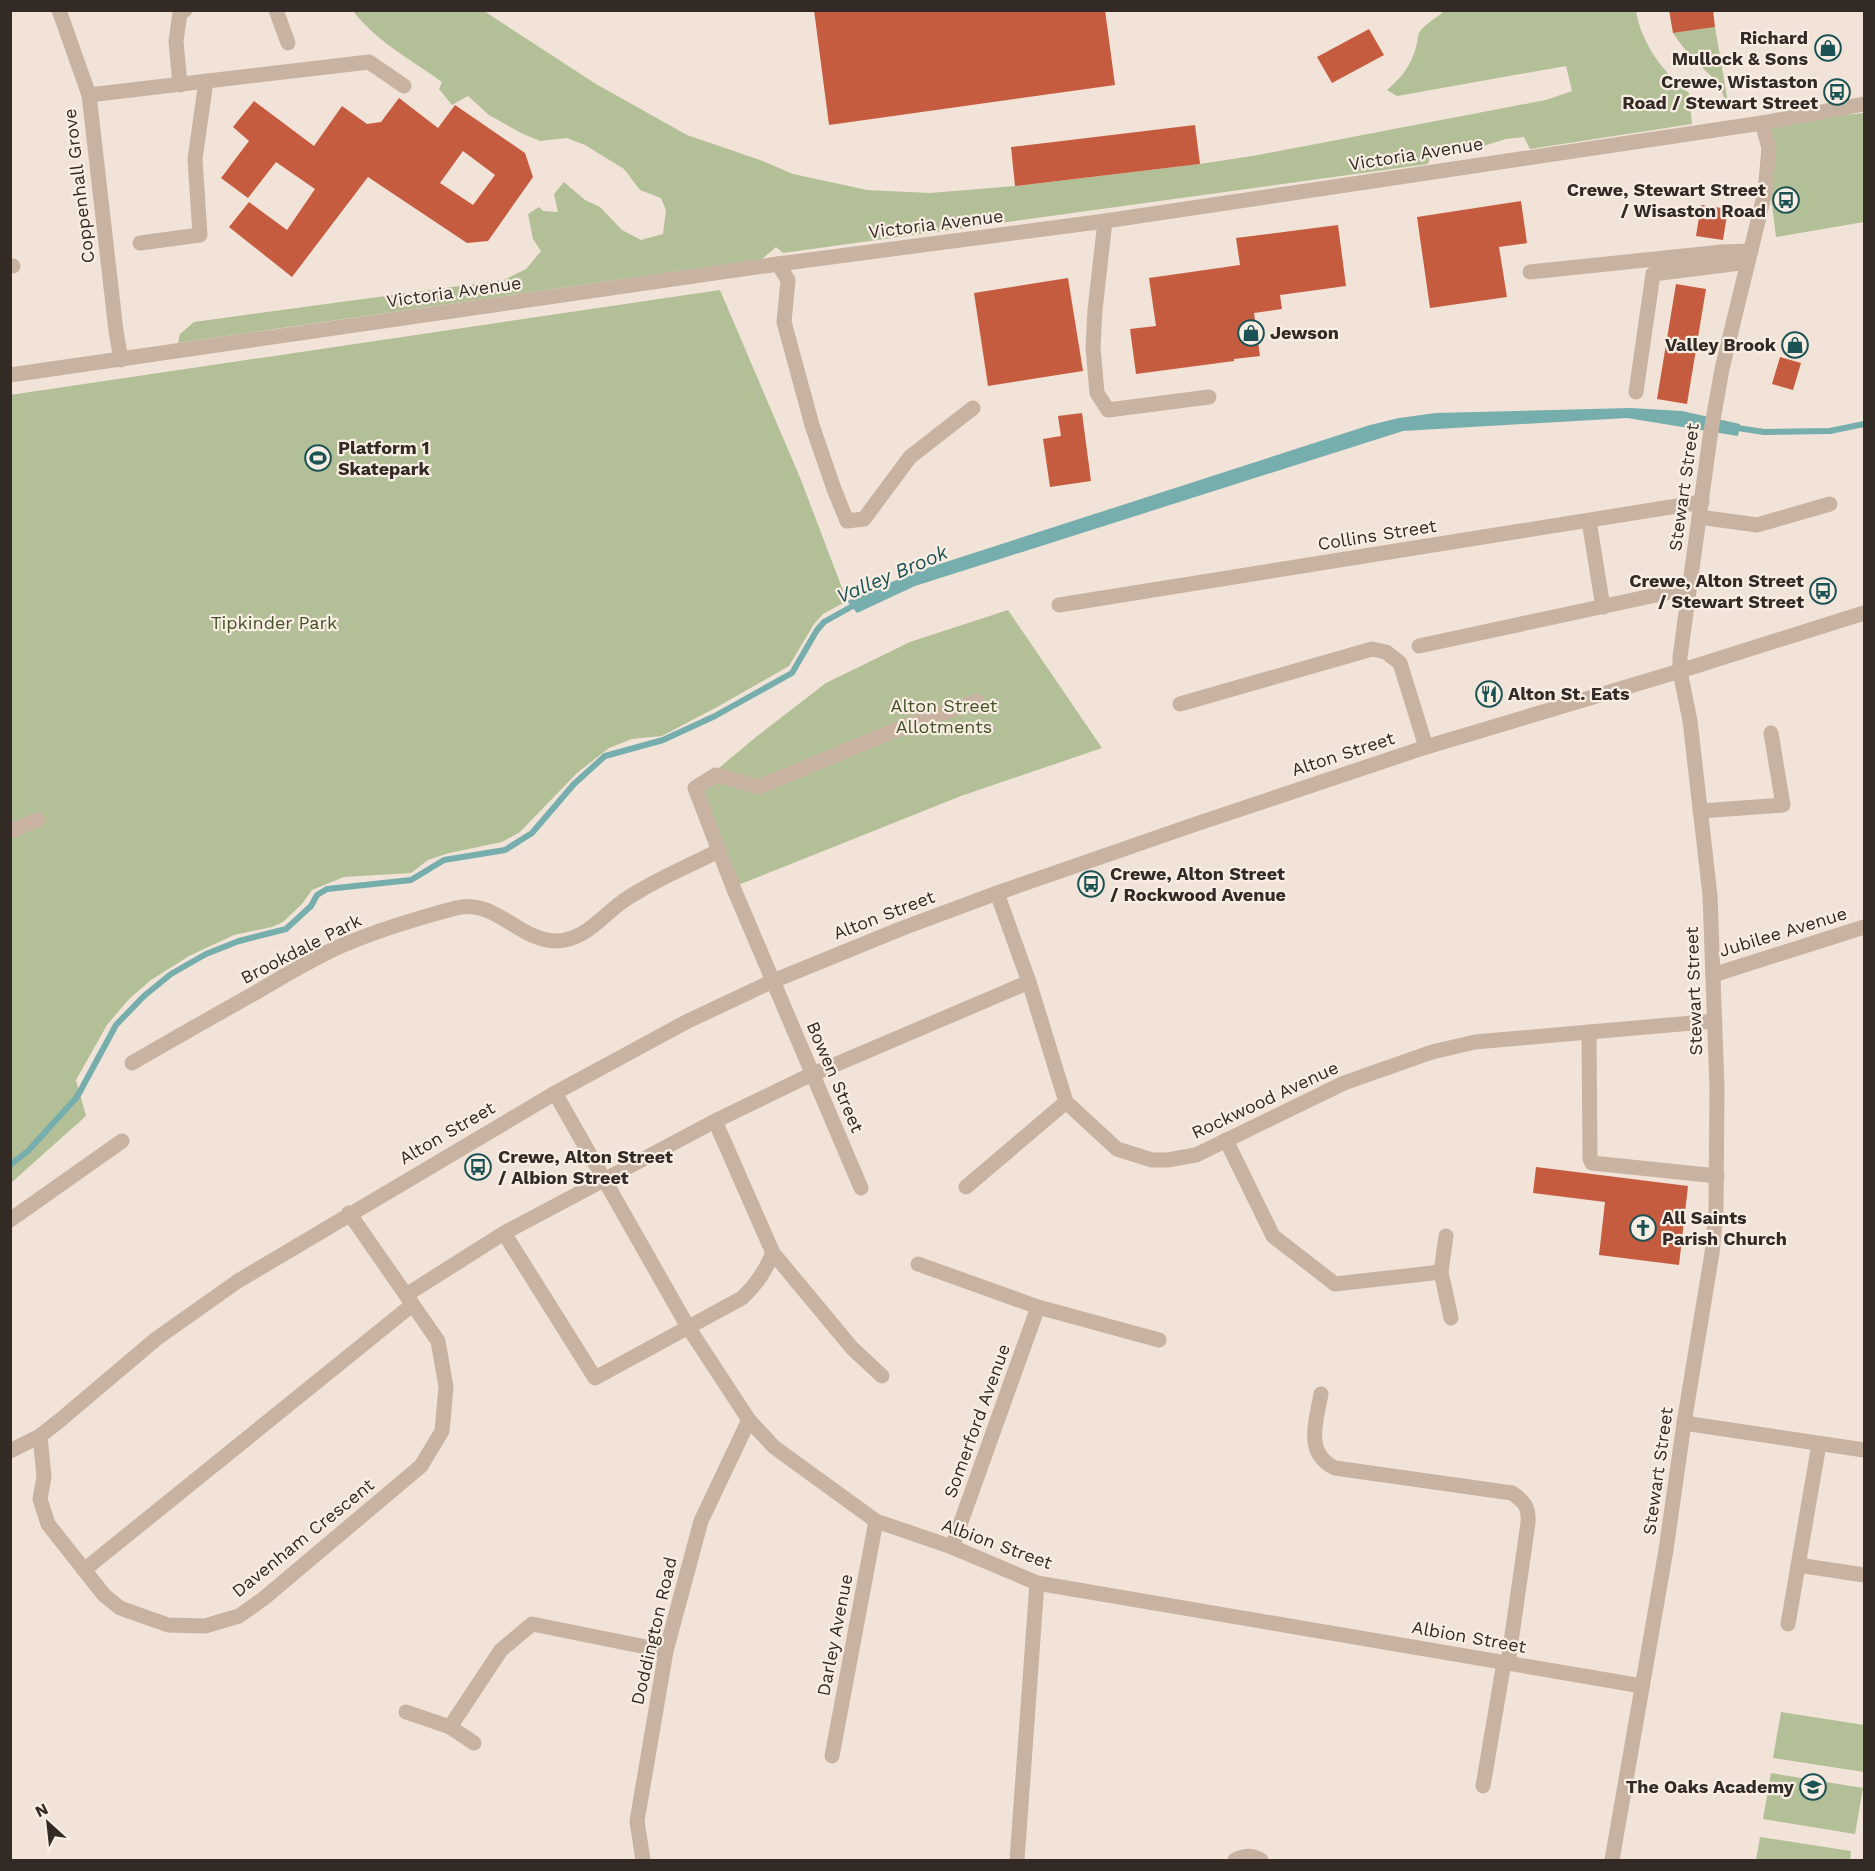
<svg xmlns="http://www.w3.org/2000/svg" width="1875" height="1871" font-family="'Work Sans',sans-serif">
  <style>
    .green { fill: #b3bf97 }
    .water { fill: #76adad }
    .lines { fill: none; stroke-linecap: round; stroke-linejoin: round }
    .stream { stroke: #76adad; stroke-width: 6 }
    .building { fill: #c65c3f; fill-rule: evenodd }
    .minor { stroke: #c8b3a3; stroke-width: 15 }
    .labels { text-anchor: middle; stroke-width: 4.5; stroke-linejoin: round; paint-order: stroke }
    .poi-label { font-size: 18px; font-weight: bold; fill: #332925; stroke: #f9eee3; text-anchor: end }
    .street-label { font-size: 18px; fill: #332925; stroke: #f9eee3 }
    .park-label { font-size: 18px; fill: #445129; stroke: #f9eee3 }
    .water-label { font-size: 20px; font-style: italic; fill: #1b5254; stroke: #f9eee3 }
  </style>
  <rect width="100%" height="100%" fill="#f1e3d7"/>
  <g class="green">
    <path d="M353 11H484L596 84 687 135 760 160 793 174 867 190 930 193 1015 186 1200 164 1258 155 1546 100 1572 91 1566 66 1397 96 1387 90C1402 77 1411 66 1416 47 1418 42 1417 37 1419 33 1425 23 1436 19 1444 11H1636C1642 45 1663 72 1689 93L1692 124 1530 149 1524 137 1506 139 1477 148 1432 153 1428 164 783 253 776 247 762 259 178 343 180 334 194 322 504 280 526 269 541 251 533 239 528 214 539 207 543 211 558 212 554 194 564 182 585 200 600 207 622 230 641 240 663 234 666 210 661 198 640 190 624 169 585 145 567 138 540 141 521 133 489 115 468 96 452 105 439 89 442 82C410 59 377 42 353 11Z"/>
    <path d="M1715 27 1728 103 1725 101C1719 79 1709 75 1694 60 1686 51 1679 42 1673 33Z"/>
    <polygon points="1864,113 1864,222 1776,237 1762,123"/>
    <polygon points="720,290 801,480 847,601 823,614 814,624 789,666 719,706 662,736 632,739 609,748 577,773 520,832 502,842 449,853 428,860 411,873 344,877 312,890 302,904 283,922 272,927 234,935 189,956 151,980 129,999 107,1025 76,1080 86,1116 11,1183 10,395"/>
    <polygon points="1008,610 1102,748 961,796 733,887 695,788 756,737 826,683 910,642"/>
    <polygon points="1781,1712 1864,1725 1864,1772 1773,1758"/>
    <polygon points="1771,1773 1863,1788 1855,1834 1763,1819"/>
    <polygon points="1760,1837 1851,1851 1850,1860 1756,1860"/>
  </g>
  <polygon class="water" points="1630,408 1682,411 1740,424 1738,436 1627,418 1403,431 915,586 857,613 847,601 918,571 1370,425 1399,418 1436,413"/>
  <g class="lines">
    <g class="stream">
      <polyline points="1731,427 1764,432 1830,431 1864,424"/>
      <polyline points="10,1165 28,1151 77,1097 116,1025 144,996 171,974 206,954 239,941 286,929 311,906 317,895 327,889 411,880 444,860 505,850 532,833 574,784 605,756 663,740 715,716 792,673 817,630 824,622 858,603"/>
    </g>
  </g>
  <g class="building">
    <polygon points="814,10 1105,10 1115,85 829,125"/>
    <polygon points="1669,10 1713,10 1715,27 1673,33"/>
    <polygon points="1369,29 1384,55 1332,83 1317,57"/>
    <path d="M399 98 438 128 455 105 525 153 533 177 488 241 467 243 368 177 292 277 229 227 249 202 287 230 315 189 276 162 248 198 221 178 249 141 233 127 254 101 314 146 342 106 367 124 381 122ZM463 151 495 175 473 205 440 183Z"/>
    <polygon points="1195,125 1200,164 1015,186 1011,147"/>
    <polygon points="1521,201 1527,243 1499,247 1507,297 1430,308 1417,217"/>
    <polygon points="1701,205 1728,209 1723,240 1696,236"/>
    <polygon points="1338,225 1346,286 1280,295 1282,309 1254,313 1260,356 1234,359 1234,361 1136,374 1130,329 1156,326 1149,278 1240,265 1236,238"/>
    <polygon points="1068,278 1083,371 988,386 974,293"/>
    <polygon points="1676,284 1706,289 1687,404 1657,399"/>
    <polygon points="1780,357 1801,363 1793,390 1772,384"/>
    <polygon points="1082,413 1091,481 1050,487 1043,439 1061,436 1058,416"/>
    <polygon points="1536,1167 1688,1186 1679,1265 1599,1255 1605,1202 1533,1193"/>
  </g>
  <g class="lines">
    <g class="minor">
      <polyline points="59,10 89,95 116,331 121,360"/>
      <polyline points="276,10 288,43"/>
      <polyline points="180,85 176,41 180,13 185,10"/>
      <polyline points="89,95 369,62 404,86"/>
      <polyline points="1105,221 1095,310 1093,347 1097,393 1108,410 1209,397"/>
      <polyline points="140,243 200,235 195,159 206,81"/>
      <polyline points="778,264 788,280 784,322 812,425 834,489 847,521 864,519 910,457 973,408"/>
      <polyline points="10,266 13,266"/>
      <polyline points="1530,272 1722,252 1751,251"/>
      <polyline points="10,375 778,264 1105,221 1762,123 1864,104"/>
      <polyline points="1636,392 1653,274 1748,262"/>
      <polyline points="1699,517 1757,525 1830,504"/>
      <polyline points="1589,521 1603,607"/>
      <polyline points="1059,605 1702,502"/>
      <polyline points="1419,646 1670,592 1688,593"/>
      <polyline points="1180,704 1372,649 1386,652 1400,663 1426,747"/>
      <polyline points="1700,811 1783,805 1771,733"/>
      <polyline points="10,831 38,820"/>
      <polyline points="997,893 1029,982 1066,1102 1117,1149 1152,1160 1167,1160 1196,1155 1344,1083 1432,1052 1475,1042 1715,1021"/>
      <polyline points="1713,975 1864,927"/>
      <polyline points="1589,1032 1590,1159 1592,1163 1717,1176"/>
      <path d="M132 1063C173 1039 214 1016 255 993 284 976 313 958 343 945 379 930 418 918 456 908 496 898 518 941 557 941 585 940 601 917 622 902 628 897 634 894 641 890 666 875 693 864 718 851"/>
      <polyline points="555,1093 688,1327 749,1420 774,1447 876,1521 952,1547 1037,1583 1642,1686"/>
      <polyline points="1226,1140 1273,1236 1335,1284 1441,1272"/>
      <polyline points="966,1187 1066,1102"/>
      <polyline points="861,1188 733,887 695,788 716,775 758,787 906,726 977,701"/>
      <polyline points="10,1220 122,1141"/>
      <path d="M504 1233 595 1378 742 1298C757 1284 765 1271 773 1253L715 1121"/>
      <polyline points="1446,1236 1441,1272 1451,1318"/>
      <polyline points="773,1253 852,1348 882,1376"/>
      <polyline points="918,1264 1038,1307 1159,1340"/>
      <polyline points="406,1295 504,1233 715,1121 804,1078 1029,982"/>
      <path d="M1321 1394C1316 1422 1304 1453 1335 1468L1512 1493C1525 1502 1529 1507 1528 1523L1508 1663"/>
      <polyline points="1684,1423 1864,1450"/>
      <polyline points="40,1436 44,1477 40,1499 48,1524 104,1595 120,1608 168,1625 205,1626 239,1616 263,1599 421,1466 442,1431 446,1387 438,1341 349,1213"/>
      <polyline points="10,1451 40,1436 59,1421 156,1339 238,1281 555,1093 688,1021 773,981 903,928 997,893 1196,824 1426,747 1680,671 1864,613"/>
      <polyline points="952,1547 1038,1307"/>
      <polyline points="1798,1565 1864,1575"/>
      <polyline points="84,1570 412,1305"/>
      <polyline points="1788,1624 1819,1444"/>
      <polyline points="406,1712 450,1727"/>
      <polyline points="474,1743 450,1727 501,1650 532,1624 666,1651"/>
      <polyline points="832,1756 876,1521"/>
      <polyline points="1483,1786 1504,1662"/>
      <polyline points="643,1860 637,1821 666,1651 701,1521 749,1420"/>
      <polyline points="1017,1860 1037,1583"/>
      <path d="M1235 1860C1245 1855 1252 1855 1261 1860"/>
      <polyline points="1612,1860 1666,1550 1684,1423 1712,1253 1716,1212 1717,1088 1710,895 1690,721 1680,671 1680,657 1710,437 1722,369 1765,192 1769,148 1762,123"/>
    </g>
  </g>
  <defs>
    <g id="shop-ring" transform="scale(1.35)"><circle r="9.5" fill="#f9eee3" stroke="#1b5254" stroke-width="1.5"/><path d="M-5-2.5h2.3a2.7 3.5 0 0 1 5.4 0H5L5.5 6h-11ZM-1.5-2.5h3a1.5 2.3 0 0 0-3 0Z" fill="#1b5254"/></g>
    <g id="bus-ring" transform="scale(1.35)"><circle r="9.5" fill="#f9eee3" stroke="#1b5254" stroke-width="1.5"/><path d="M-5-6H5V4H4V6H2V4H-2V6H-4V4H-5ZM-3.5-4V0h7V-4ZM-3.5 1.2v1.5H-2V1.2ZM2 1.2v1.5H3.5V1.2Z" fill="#1b5254"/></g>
    <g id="stadium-ring" transform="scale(1.35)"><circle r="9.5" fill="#f9eee3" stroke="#1b5254" stroke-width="1.5"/><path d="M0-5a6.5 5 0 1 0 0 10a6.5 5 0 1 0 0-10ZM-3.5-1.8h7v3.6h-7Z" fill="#1b5254"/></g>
    <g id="restaurant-ring" transform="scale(1.35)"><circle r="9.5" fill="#f9eee3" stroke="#1b5254" stroke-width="1.5"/><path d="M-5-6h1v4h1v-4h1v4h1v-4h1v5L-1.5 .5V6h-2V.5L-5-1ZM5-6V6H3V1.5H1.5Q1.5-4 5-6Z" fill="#1b5254"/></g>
    <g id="church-ring" transform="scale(1.35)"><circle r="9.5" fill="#f9eee3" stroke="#1b5254" stroke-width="1.5"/><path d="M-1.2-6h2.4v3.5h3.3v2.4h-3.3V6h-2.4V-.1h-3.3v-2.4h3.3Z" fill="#1b5254"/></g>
    <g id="school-ring" transform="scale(1.35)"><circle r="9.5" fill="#f9eee3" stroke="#1b5254" stroke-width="1.5"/><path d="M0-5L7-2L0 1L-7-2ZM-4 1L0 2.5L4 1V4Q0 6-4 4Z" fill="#1b5254"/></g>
  </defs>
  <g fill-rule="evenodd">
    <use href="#shop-ring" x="1828" y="48"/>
    <use href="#bus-ring" x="1837" y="92"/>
    <use href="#bus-ring" x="1786" y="200"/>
    <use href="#shop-ring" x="1251" y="333"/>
    <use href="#shop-ring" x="1795" y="345"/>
    <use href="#stadium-ring" x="318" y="458"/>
    <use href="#bus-ring" x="1823" y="591"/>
    <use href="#restaurant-ring" x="1489" y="694"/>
    <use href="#bus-ring" x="1091" y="884"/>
    <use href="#bus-ring" x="478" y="1167"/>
    <use href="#church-ring" x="1643" y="1228"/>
    <use href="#school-ring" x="1813" y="1787"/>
  </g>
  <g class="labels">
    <g class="poi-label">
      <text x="1808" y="44">Richard<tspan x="1808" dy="21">Mullock &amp; Sons</tspan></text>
      <text x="1818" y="88">Crewe, Wistaston<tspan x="1818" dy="21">Road / Stewart Street</tspan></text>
      <text x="1766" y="196">Crewe, Stewart Street<tspan x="1766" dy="21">/ Wisaston Road</tspan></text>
      <text x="1270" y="339" text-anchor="start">Jewson</text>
      <text x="1776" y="351">Valley Brook</text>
      <text x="338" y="454" text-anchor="start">Platform 1<tspan x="338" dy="21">Skatepark</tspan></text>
      <text x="1804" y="587">Crewe, Alton Street<tspan x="1804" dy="21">/ Stewart Street</tspan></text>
      <text x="1508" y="700" text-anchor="start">Alton St. Eats</text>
      <text x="1110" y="880" text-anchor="start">Crewe, Alton Street<tspan x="1110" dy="21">/ Rockwood Avenue</tspan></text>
      <text x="498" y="1163" text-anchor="start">Crewe, Alton Street<tspan x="498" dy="21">/ Albion Street</tspan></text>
      <text x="1662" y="1224" text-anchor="start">All Saints<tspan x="1662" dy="21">Parish Church</tspan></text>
      <text x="1794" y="1793">The Oaks Academy</text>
    </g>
    <g class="street-label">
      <text transform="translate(1416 154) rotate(-9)" y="6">Victoria Avenue</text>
      <text transform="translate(79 186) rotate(-97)" y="6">Coppenhall Grove</text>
      <text transform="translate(936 224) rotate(-7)" y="6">Victoria Avenue</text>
      <text transform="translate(454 292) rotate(-8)" y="6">Victoria Avenue</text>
      <text transform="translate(1684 487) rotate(-82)" y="6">Stewart Street</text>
      <text transform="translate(1377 535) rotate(-9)" y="6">Collins Street</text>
      <text transform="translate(1343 754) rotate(-18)" y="6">Alton Street</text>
      <text transform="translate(884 915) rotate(-21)" y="6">Alton Street</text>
      <text transform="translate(1783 932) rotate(-17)" y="6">Jubilee Avenue</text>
      <text transform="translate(301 949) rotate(-27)" y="6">Brookdale Park</text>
      <text transform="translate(1694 991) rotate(-92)" y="6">Stewart Street</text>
      <text transform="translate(835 1077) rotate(67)" y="6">Bowen Street</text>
      <text transform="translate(1265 1100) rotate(-25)" y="6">Rockwood Avenue</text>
      <text transform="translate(447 1133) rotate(-30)" y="6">Alton Street</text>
      <text transform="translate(977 1421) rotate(-70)" y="6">Somerford Avenue</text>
      <text transform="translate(1658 1471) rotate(-82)" y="6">Stewart Street</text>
      <text transform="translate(303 1538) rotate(-39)" y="6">Davenham Crescent</text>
      <text transform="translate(997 1544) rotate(20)" y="6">Albion Street</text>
      <text transform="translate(654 1631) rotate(-77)" y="6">Doddington Road</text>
      <text transform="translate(835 1635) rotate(-79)" y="6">Darley Avenue</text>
      <text transform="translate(1469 1637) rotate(10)" y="6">Albion Street</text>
    </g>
    <g class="park-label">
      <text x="274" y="629">Tipkinder Park</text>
      <text x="944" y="712">Alton Street<tspan x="944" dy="21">Allotments</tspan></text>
    </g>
    <g class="water-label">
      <text transform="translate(892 574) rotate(-23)" y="7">Valley Brook</text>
    </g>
  </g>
  <rect width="1875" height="1871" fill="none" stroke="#332925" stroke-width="24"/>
  <g transform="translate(48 1823) rotate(333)" stroke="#f9eee3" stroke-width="4.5" paint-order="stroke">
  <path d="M0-4.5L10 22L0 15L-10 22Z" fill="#332925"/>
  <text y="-9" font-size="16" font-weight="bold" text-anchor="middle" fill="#332925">N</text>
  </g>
</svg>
